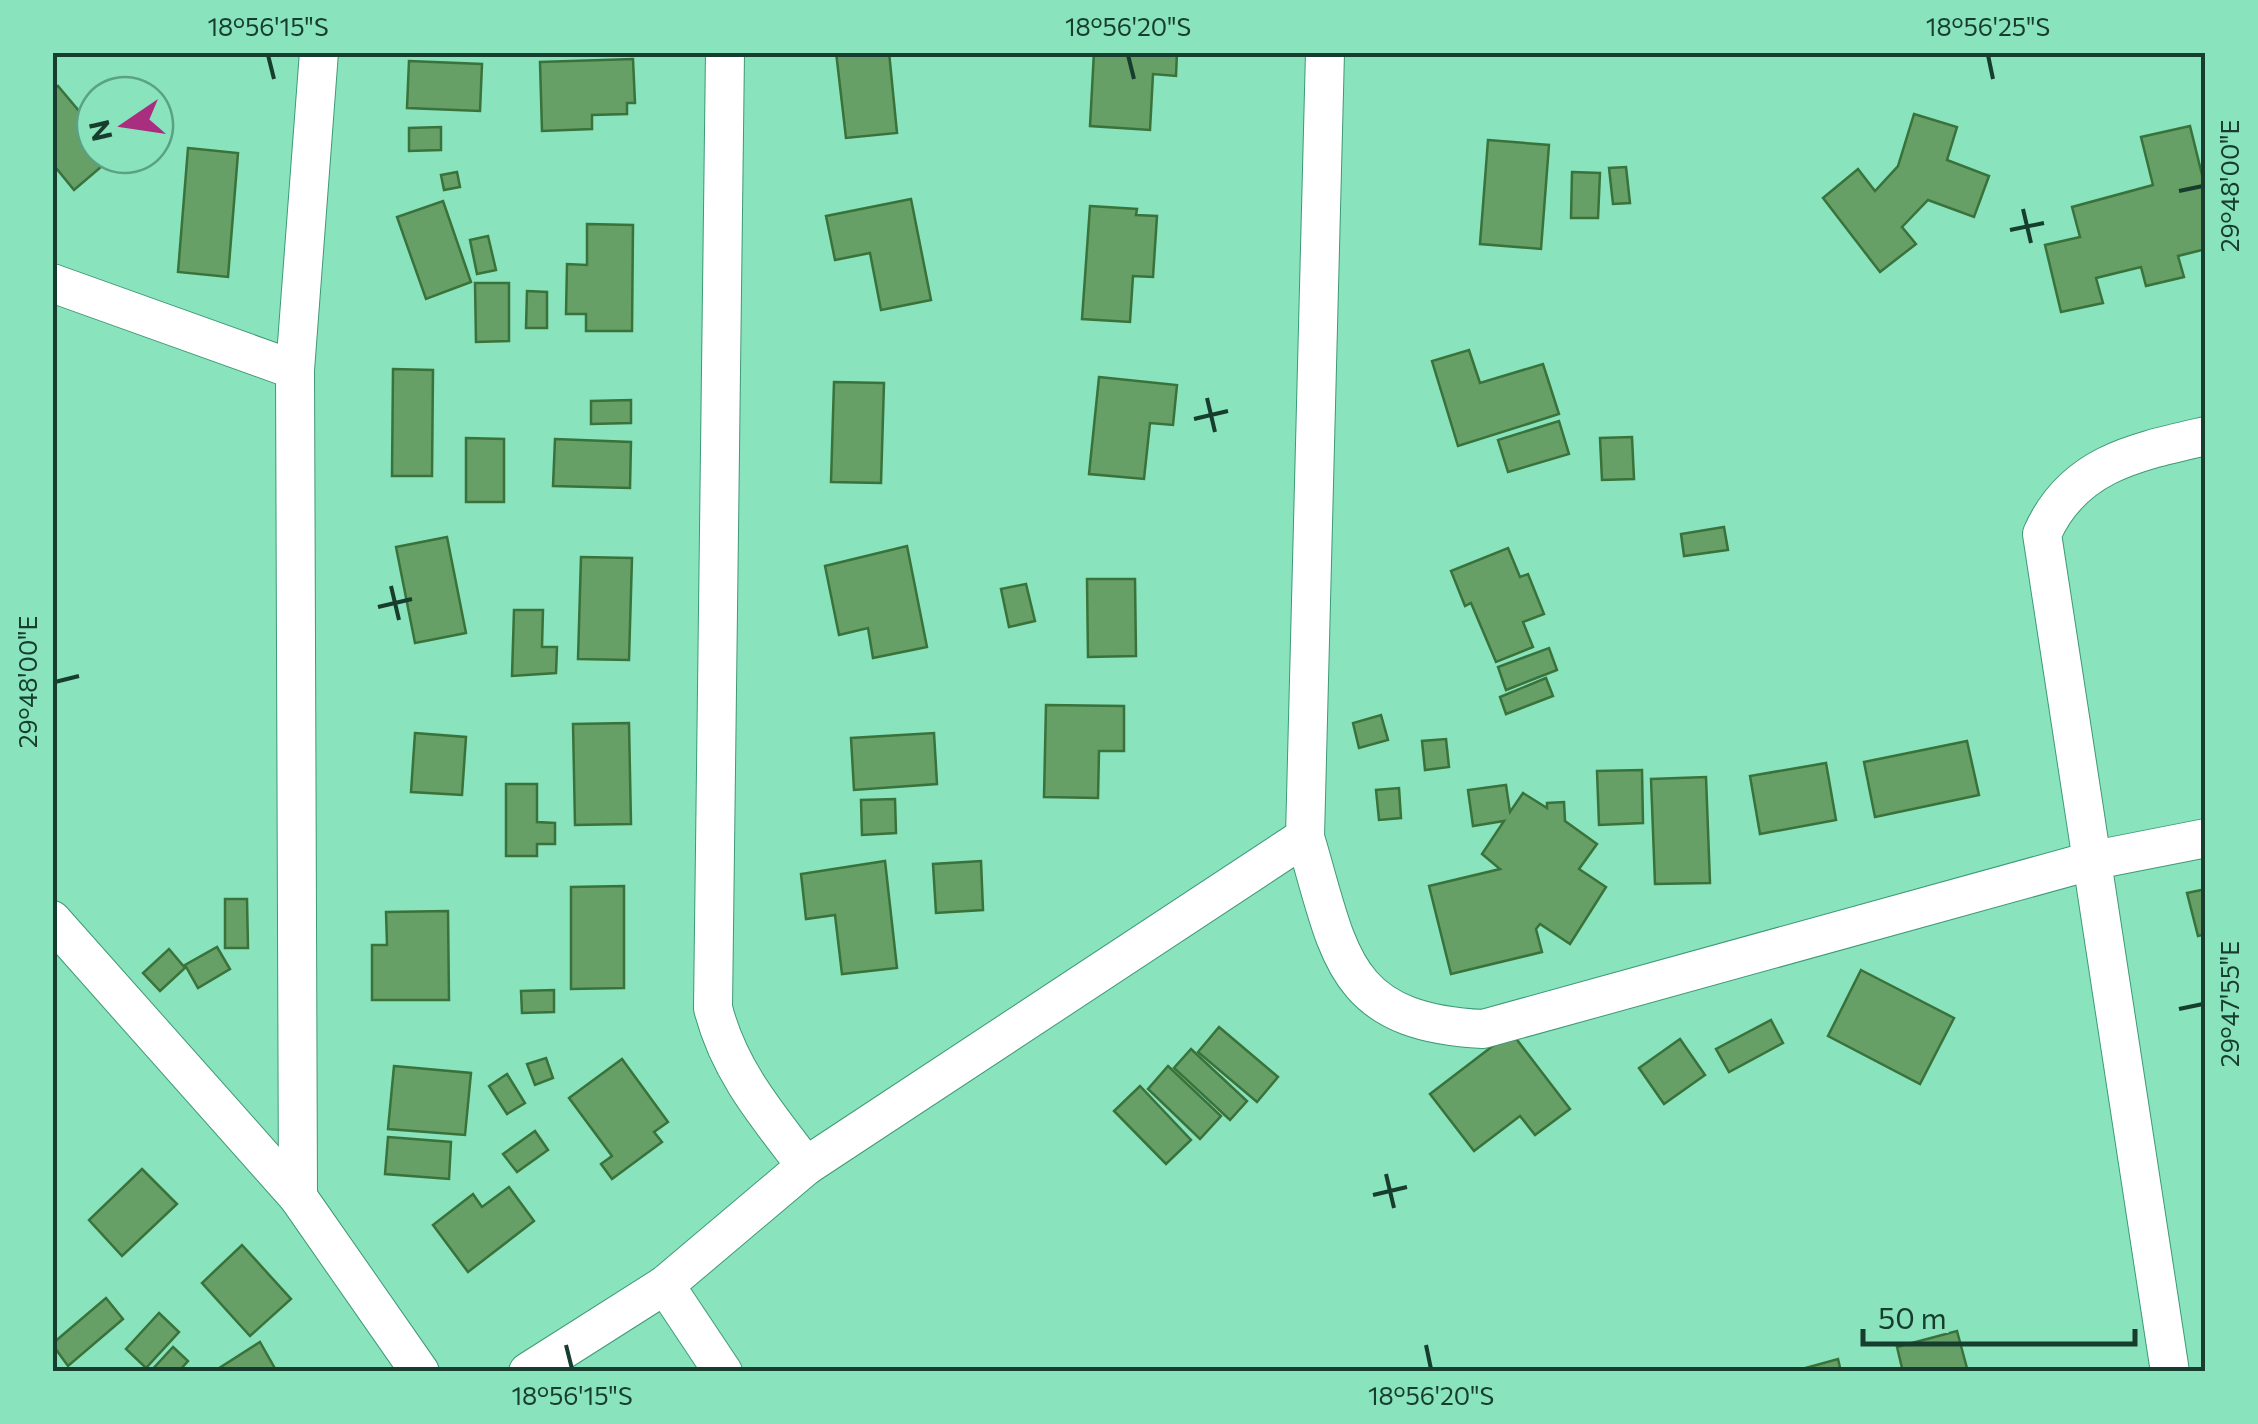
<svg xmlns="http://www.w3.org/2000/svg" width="2258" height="1424" font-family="Commissioner,sans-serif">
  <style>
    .building { fill: #66a066; stroke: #39723b; stroke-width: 2.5 }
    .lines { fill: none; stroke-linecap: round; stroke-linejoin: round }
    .street-casing { stroke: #3e9a76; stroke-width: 40 }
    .street { stroke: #fff; stroke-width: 38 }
    .ticks { fill: none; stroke: #173d2e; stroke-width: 4 }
    .neatline { fill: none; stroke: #173d2e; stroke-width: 4 }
    .ticks-label { font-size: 25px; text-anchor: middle; fill: #173d2e }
  </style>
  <rect width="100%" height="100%" fill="#89e3bc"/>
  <g class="building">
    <polygon points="836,52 889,52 897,133 846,138"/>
    <polygon points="1094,52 1177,52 1176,76 1153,74 1150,130 1090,126"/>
    <polygon points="633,59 635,103 627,103 627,114 592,115 592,129 542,131 540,62"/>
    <polygon points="409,61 482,64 480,111 407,108"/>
    <polygon points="58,86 95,130 95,155 115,155 74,190 52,163 52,90"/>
    <polygon points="1914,114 1957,127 1947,160 1989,176 1974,217 1928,200 1902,227 1916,244 1880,272 1823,198 1858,169 1875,191 1898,166"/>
    <polygon points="2190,126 2206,191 2206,249 2178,256 2184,277 2146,286 2141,267 2096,278 2103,303 2061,312 2045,245 2080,237 2072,207 2153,185 2141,137"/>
    <polygon points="441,127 441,150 409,151 409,128"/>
    <polygon points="1488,140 1549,145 1541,249 1480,244"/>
    <polygon points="188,148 238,153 228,277 178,272"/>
    <polygon points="1626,167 1630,203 1613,204 1609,168"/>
    <polygon points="457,172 460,187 444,190 441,175"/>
    <polygon points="1572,172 1600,173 1598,218 1571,218"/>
    <polygon points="911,199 931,300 881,310 870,253 835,260 826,216"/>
    <polygon points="443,201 471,282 426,299 397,217"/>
    <polygon points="1090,206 1137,209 1136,215 1157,216 1153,277 1133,276 1130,322 1082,319"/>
    <polygon points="587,224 633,225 632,331 586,331 586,314 566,314 567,264 587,265"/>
    <polygon points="488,236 496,270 477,274 470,240"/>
    <polygon points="475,283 509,283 509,341 476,342"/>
    <polygon points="527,291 547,292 547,328 526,328"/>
    <polygon points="1469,350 1480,383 1543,364 1559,414 1458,446 1432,361"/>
    <polygon points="393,369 433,370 432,476 392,476"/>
    <polygon points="1099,377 1177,385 1173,425 1150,423 1144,479 1089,474"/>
    <polygon points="834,382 884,383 881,483 831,482"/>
    <polygon points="631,400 631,423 591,424 591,401"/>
    <polygon points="1559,421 1569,454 1508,472 1498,440"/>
    <polygon points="1632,437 1634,479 1602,480 1600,438"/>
    <polygon points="466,438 504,439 504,502 466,502"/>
    <polygon points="555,439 631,442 630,488 553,486"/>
    <polygon points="1724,527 1728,550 1684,556 1681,534"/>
    <polygon points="447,537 466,633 415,643 396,547"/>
    <polygon points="907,546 927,647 873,658 868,628 839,635 825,566"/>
    <polygon points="1508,548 1520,577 1528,574 1544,614 1523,622 1533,647 1496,662 1471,603 1465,606 1451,571"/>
    <polygon points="581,557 632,558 629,660 578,659"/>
    <polygon points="1087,579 1135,579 1136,656 1088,657"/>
    <polygon points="1026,584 1035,621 1009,627 1001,589"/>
    <polygon points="514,610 543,610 542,647 557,647 556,673 512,676"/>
    <polygon points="1549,648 1557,670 1506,690 1498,667"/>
    <polygon points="1546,678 1553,696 1506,714 1500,697"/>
    <polygon points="1046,705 1124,706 1124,751 1099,751 1098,798 1044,797"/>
    <polygon points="1381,715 1388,740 1359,748 1353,723"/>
    <polygon points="629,723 631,824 575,825 573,724"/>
    <polygon points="415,733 466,737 462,795 411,792"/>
    <polygon points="934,733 937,784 854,790 851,738"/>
    <polygon points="1446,739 1449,767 1425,770 1422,741"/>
    <polygon points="1967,741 1979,795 1875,817 1864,762"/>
    <polygon points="1826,763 1836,820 1760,834 1750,776"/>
    <polygon points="1642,770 1643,823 1599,825 1597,771"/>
    <polygon points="1706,777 1710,883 1655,884 1651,779"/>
    <polygon points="506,784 537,784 537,822 555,823 555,844 537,844 537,856 506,856"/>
    <polygon points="1506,785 1510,812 1523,793 1547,808 1547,803 1564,802 1565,821 1597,844 1579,869 1606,887 1570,944 1540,924 1536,929 1542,952 1451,974 1429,886 1500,869 1482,854 1504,821 1473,826 1468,790"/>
    <polygon points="1399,788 1401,818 1379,820 1376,790"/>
    <polygon points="895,799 896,833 862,835 861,800"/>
    <polygon points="885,861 897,968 842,974 835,915 806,919 801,874"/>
    <polygon points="981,861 983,910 936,913 933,864"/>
    <polygon points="624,886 624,988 571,989 571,887"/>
    <polygon points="2206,889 2206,934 2198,936 2187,893"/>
    <polygon points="225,899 247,899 248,948 225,948"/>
    <polygon points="448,911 449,1000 372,1000 372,945 387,945 386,912"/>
    <polygon points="217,947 230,969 198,988 185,965"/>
    <polygon points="169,949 185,968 160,991 143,973"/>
    <polygon points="1861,970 1954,1018 1920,1084 1828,1036"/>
    <polygon points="554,990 554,1012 522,1013 521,991"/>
    <polygon points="1771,1020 1783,1043 1729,1072 1716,1049"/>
    <polygon points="1219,1027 1278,1077 1257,1102 1198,1052"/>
    <polygon points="1511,1032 1570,1109 1535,1135 1520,1116 1474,1151 1430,1094"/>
    <polygon points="1680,1039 1705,1075 1664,1104 1639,1068"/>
    <polygon points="1191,1049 1247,1101 1230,1120 1174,1068"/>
    <polygon points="546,1058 553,1078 535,1085 527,1064"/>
    <polygon points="622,1059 668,1122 654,1132 662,1142 612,1179 601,1164 612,1156 569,1098"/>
    <polygon points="394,1066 471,1073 465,1135 388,1129"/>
    <polygon points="1168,1066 1221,1116 1200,1139 1148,1089"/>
    <polygon points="507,1074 525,1103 507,1114 489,1086"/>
    <polygon points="1140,1086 1191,1140 1166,1164 1114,1111"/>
    <polygon points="535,1131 548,1150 517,1172 503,1154"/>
    <polygon points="388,1137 451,1142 449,1179 385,1174"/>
    <polygon points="142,1169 177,1204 122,1256 89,1220"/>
    <polygon points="509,1187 534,1221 468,1272 433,1225 473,1194 482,1207"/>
    <polygon points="242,1245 291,1299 250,1336 202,1283"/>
    <polygon points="106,1298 123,1319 68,1366 52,1344"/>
    <polygon points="159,1313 179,1332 146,1368 126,1349"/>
    <polygon points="1957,1331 1968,1372 1903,1372 1897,1347"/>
    <polygon points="260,1342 277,1372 213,1372"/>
    <polygon points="173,1347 188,1361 178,1372 150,1372"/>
    <polygon points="1838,1359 1841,1372 1791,1372"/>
  </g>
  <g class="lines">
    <g class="street-casing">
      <g id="street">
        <path d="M725 52 713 1008C729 1071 767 1115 806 1166"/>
        <path d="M1325 52 1305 837C1340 954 1341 1022 1483 1029L2094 860 2206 838"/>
        <polyline points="52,283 295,370"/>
        <polyline points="52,920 298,1197 420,1372"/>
        <polyline points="298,1197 295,370 319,52"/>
        <polyline points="665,1285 723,1372"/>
        <polyline points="528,1372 665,1285 806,1166 1305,837"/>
        <path d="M2170 1372 2042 534C2073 464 2135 452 2206 436"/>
      </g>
    </g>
    <use href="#street" class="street"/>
  </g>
  <path class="ticks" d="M268 55 274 79M1128 55 1134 79M1988 55 1993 79M2179 191 2203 186M2023 209 2031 243M2010 230 2044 223M1207 398 1215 432M1194 419 1228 411M391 586 399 620M378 607 412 599M55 682 79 676M2179 1009 2203 1004M1386 1174 1394 1208M1373 1195 1407 1187M566 1345 572 1369M1426 1345 1431 1369"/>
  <rect width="2258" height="1424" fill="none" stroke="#89e3bc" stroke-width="110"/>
  <g transform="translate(125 125) rotate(257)"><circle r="48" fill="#89e3bc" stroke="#5ba183" stroke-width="2.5"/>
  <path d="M0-8L18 38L0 25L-18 38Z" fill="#aa2e80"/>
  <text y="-15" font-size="28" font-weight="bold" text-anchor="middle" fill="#173d2e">N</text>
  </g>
  <path d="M1863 1329v15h272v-15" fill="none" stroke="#173d2e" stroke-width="5"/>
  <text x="1878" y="1329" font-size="30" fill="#173d2e" stroke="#89e3bc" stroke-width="8" paint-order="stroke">50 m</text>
  <rect x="55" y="55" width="2148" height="1314" class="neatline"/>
  <g class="ticks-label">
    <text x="268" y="36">18°56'15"S</text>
    <text x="1128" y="36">18°56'20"S</text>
    <text x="1988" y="36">18°56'25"S</text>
    <text transform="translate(2230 186) rotate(-90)" y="9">29°48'00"E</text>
    <text transform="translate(28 682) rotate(-90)" y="9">29°48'00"E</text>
    <text transform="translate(2230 1004) rotate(-90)" y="9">29°47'55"E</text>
    <text x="572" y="1405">18°56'15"S</text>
    <text x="1431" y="1405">18°56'20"S</text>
  </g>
</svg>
